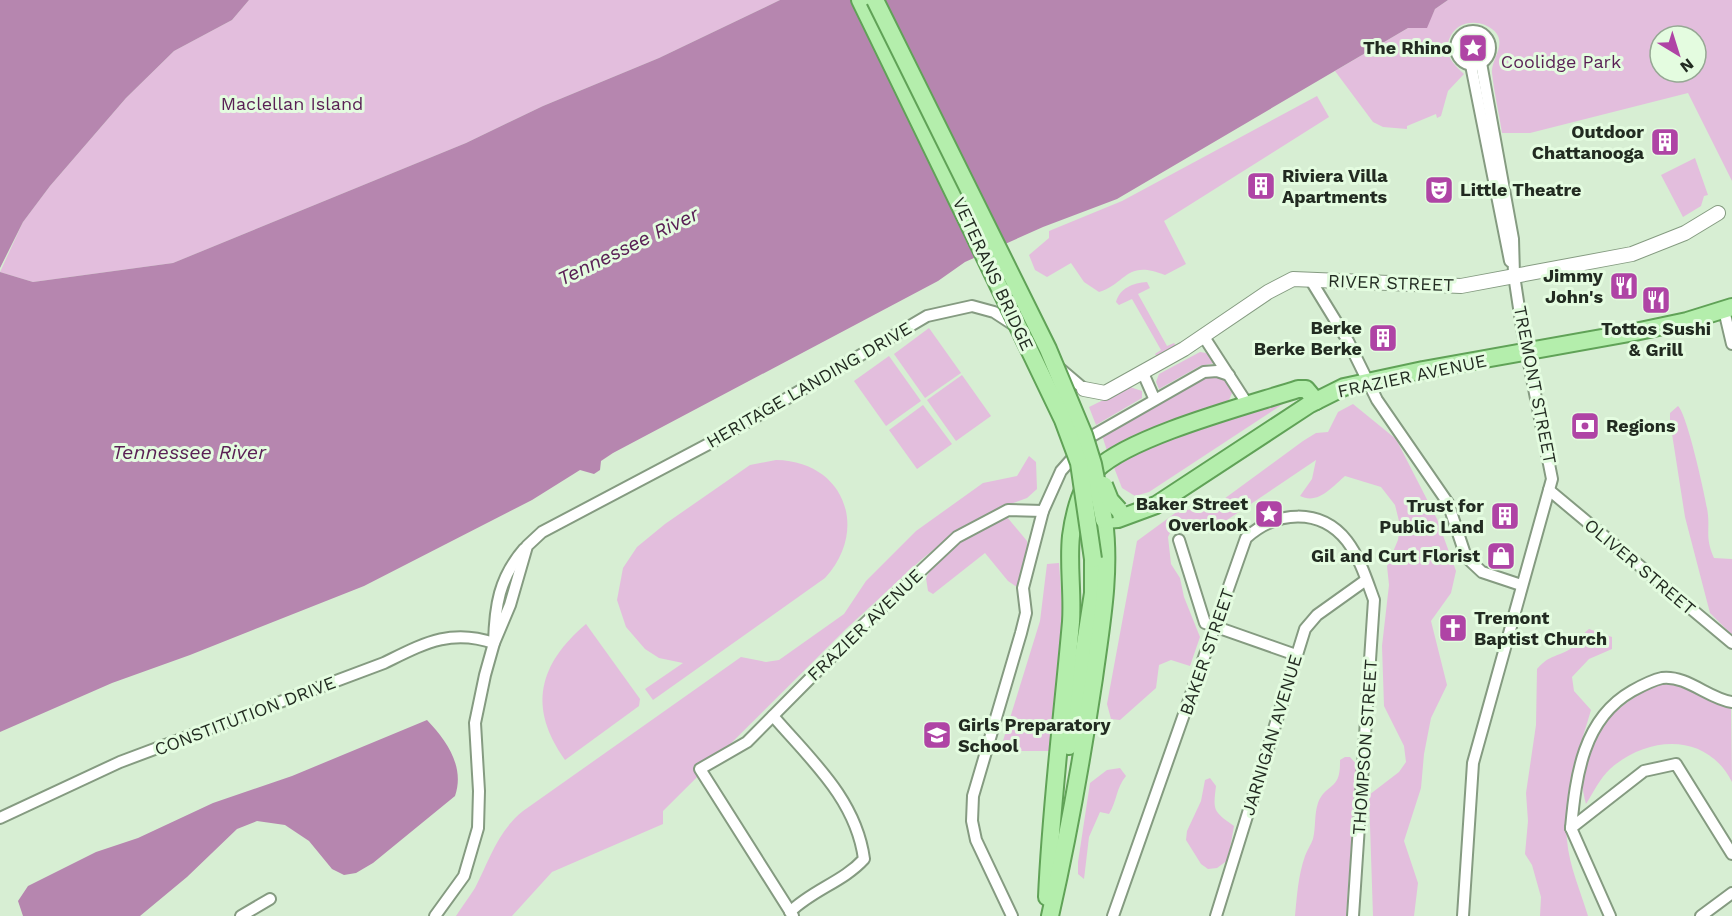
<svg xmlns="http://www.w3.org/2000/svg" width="1732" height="916" font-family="'Work Sans',sans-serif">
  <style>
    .green { fill: #e3bedd; fill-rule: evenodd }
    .water { fill: #b686af }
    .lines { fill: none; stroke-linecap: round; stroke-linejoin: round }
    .minor-casing { stroke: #859b81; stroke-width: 14 }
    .tertiary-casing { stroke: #859b81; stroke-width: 16 }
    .primary-casing { stroke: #60a257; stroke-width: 20 }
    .minor { stroke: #fff; stroke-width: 10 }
    .tertiary { stroke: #fff; stroke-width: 14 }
    .primary { stroke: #b4eeac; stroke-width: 16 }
    .primary-bridge-casing { stroke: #60a257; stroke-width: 20; stroke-linecap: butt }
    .primary-bridge { stroke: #b4eeac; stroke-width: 16 }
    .labels { text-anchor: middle; stroke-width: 6; stroke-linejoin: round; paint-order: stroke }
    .poi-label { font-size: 18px; font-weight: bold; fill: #222b21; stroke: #e4fce0; text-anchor: end }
    .park-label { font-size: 18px; fill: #591f54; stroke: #e4fce0 }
    .street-label { font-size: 18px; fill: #222b21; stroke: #e4fce0 }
    .water-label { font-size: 20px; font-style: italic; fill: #5a2055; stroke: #e4fce0 }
  </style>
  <rect width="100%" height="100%" fill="#d7eed3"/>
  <g class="green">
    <polygon points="249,0 780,0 659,58 543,106 466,143 173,263 33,282 0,272 23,222 50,186 126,98 174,51 232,20"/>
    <path d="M1448 0H1732V181L1688 93 1530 133H1502C1499 113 1494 93 1492 73 1490 59 1514 38 1485 25 1478 22 1469 22 1462 25 1455 28 1450 35 1448 43 1445 57 1455 65 1464 74L1448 91 1441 116 1437 118 1436 114 1407 126V129L1383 127 1373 122 1335 71 1408 28H1426L1435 9ZM1660 36H1696V72H1660Z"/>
    <path d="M1317 96 1329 117 1164 221 1186 264 1165 275C1126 259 1127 283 1099 292L1084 282 1071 263 1047 277 1035 270 1029 255 1049 238V231L1122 201Z"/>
    <polygon points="1695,158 1708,195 1704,196 1701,206 1683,217 1661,175"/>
    <path d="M1147 282 1150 288 1138 294 1167 346 1174 343 1177 347 1158 358 1155 354 1161 350 1132 299 1119 305 1116 302C1120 288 1133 283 1147 282Z"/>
    <polygon points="929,328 961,373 925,398 894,354"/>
    <polygon points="1200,352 1206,353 1215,363 1200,366 1159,389 1156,382 1159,374"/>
    <polygon points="889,356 921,401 886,426 854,381"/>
    <polygon points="1215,374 1228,380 1233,391 1228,402 1108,454 1102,435 1207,375"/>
    <polygon points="962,375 991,416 956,441 927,400"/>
    <polygon points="1130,387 1142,391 1142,398 1096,425 1089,407"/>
    <polygon points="1288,397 1289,400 1149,492 1135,496 1122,488 1113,465 1144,448"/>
    <path d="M1353 404 1396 439 1437 519 1456 571 1451 593 1431 621 1447 685 1431 718 1424 754 1421 788 1404 841 1418 883 1414 916H1373L1369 795 1399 772 1406 762 1404 746 1384 706 1382 646 1389 585 1387 566 1398 540 1400 525 1395 505 1381 487 1345 476C1332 487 1318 505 1300 496L1312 479 1316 460 1227 520 1195 524 1170 533 1168 537 1171 564 1180 578 1184 597 1200 637 1190 666 1171 660 1159 665 1156 688 1120 720 1111 719 1107 704 1137 541 1178 511 1213 507 1303 441 1316 433 1328 432 1338 412Z"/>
    <polygon points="923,405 952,444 917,469 889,430"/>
    <path d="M1678 406C1687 414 1704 491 1707 508 1711 530 1704 535 1714 558L1732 559V635L1710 613 1685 517 1670 421V413Z"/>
    <path d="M1029 456 1036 462 1037 489 1027 498 992 511 956 532 922 559 847 628 663 811V824L552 872 512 916H456C462 907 469 897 475 888 490 859 497 832 523 811L741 657 766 662 779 660 844 614 866 581 916 531 983 483 1017 476Z"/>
    <path d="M776 460C844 461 870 529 825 578L653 700 645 689 683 663 659 658 645 649 626 627 617 600 623 568 637 547 665 524 750 465Z"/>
    <path d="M1007 517 1027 541 1028 555 1020 589 1008 581 985 553 933 594 928 591 926 578C941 549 978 530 1007 517Z"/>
    <polygon points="1059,563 1063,620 1051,751 1019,751 1002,744 1040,621 1047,564"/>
    <path d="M586 624 640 699 639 706 565 760C527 707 539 664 586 624Z"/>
    <path d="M1589 629 1612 637V649L1589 659 1572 677 1574 691 1591 710C1579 751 1562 796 1567 840 1569 866 1581 892 1588 916H1540L1541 897 1532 865 1525 854 1528 821 1526 793 1536 725 1537 669C1551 653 1558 658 1573 647 1579 642 1582 634 1589 629Z"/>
    <path d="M1663 682 1691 690 1731 709 1732 782C1707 732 1648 735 1610 769 1600 778 1593 793 1586 804 1569 746 1614 703 1663 682Z"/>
    <path d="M1345 757H1350L1357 765 1346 916H1295C1297 896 1298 876 1305 856 1307 850 1311 845 1313 839 1316 827 1314 815 1318 803 1326 782 1341 792 1340 760Z"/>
    <path d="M1120 768 1126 776C1116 788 1117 801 1109 814L1100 812 1089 837 1084 879 1078 874V862L1090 783 1107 770Z"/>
    <path d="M1210 778 1216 786C1213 811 1213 811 1234 826L1228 860 1217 868 1208 869 1201 864 1186 840 1187 831 1201 801 1205 780Z"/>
  </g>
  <g class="water">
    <polygon points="0,0 249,0 232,20 174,51 126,98 50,186 23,222 0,268"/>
    <polygon points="780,0 1448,0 1435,9 1427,28 1408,28 1117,199 1043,227 965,262 938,281 613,453 601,461 600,470 594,474 580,470 532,500 364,586 190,655 112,683 0,732 0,272 33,282 173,263 466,143 543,106 659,58"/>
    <path d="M427 720C447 741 465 767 455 796L373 863 356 873 344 875 332 869 309 841 285 825 257 821 237 829 187 877 140 916H23L18 901 28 886 96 852 138 838 213 803 292 776Z"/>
  </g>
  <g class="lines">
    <g class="minor-casing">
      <g id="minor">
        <circle cx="1473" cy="48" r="17"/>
        <polyline points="1471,65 1510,261"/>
        <polyline points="1310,279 1348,341 1377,400 1448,503 1466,557 1482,572 1521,585"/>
        <polyline points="1724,310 1732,344"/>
        <polyline points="1204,337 1248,405"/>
        <polyline points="1057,366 1084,389"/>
        <polyline points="1143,373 1154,398"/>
        <polyline points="1549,490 1732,643"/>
        <polyline points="1179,540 1205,623 1296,655"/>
        <path d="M773 716C810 759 856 799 864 859 843 882 812 890 790 912"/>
        <path d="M0 818 120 762 384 663C423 644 450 628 494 643 495 606 499 578 524 549"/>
        <path d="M1571 828C1576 775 1583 719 1632 691 1641 686 1653 680 1662 678 1687 675 1709 699 1732 702"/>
        <polyline points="1571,828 1644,771 1676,764 1732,854"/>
        <polyline points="1571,828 1610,916"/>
        <polyline points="241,916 270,899"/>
        <polyline points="435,916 464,876 478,828 479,791 475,723 485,675 494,643 510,605 527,546 542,532 718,439 927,316 972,306 994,312 1023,331 1046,355"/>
        <polyline points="793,916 700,769 747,742 861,627 957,537 1008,510 1043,511"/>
        <polyline points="1012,916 976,840 972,821 973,796 1021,633 1026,613 1023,588 1043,511 1061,471 1092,436 1204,372 1217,371 1229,375"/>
        <path d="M1113 916 1246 538C1276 511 1320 507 1347 541 1360 558 1367 581 1374 600L1353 916"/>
        <polyline points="1216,916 1305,629 1317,615 1366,580"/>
        <polyline points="1463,916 1473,763 1552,479 1522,328 1514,275 1513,239 1481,63"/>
        <polyline points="1701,916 1732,893"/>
      </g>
    </g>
    <g class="tertiary-casing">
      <polyline id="tertiary" points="1084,389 1105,393 1184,349 1268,292 1293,279 1461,286 1632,254 1685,233 1718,213"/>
    </g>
    <g class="primary-casing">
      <g id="primary">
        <polyline points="860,0 977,241"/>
        <polyline points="1091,514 1104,520 1118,519 1156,505 1310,404 1344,387 1423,370 1635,332 1687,321 1732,307"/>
        <polyline points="1069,746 1093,593 1093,559"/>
        <path d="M1047 897C1051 805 1063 713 1071 622 1073 593 1068 564 1071 536 1074 514 1081 485 1097 469 1133 435 1249 405 1298 389H1306L1316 401"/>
        <path d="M1050 916C1068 837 1082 758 1094 678 1101 626 1111 573 1104 520"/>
      </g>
    </g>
    <use href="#minor" class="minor"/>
    <use href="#tertiary" class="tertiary"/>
    <use href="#primary" class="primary"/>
    <g class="primary-bridge-casing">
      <g id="primary-bridge">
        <polyline points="875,0 1048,349 1084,435 1093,464 1104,520"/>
        <polyline points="977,241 1063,420 1079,463 1093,559"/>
        <polyline points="1104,485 1110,500 1119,510"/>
      </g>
    </g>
    <use href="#primary-bridge" class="primary-bridge"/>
  </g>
  <defs>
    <g id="sight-square" transform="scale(1.5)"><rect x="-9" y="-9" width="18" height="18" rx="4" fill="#af44a5" stroke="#e4fce0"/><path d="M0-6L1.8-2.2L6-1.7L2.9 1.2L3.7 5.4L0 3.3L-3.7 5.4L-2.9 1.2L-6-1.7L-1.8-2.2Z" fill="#fff"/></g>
    <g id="building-square" transform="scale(1.5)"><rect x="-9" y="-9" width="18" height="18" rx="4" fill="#af44a5" stroke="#e4fce0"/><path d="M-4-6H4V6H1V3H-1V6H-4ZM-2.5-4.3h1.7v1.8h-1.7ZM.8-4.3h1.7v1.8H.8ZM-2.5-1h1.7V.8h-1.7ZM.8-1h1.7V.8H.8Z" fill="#fff"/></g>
    <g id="theatre-square" transform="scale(1.5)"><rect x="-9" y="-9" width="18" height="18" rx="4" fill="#af44a5" stroke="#e4fce0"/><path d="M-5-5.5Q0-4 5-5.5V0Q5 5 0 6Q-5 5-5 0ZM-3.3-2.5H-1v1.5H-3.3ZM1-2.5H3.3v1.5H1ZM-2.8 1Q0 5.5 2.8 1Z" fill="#fff"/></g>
    <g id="restaurant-square" transform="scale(1.5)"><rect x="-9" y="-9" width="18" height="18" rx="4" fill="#af44a5" stroke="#e4fce0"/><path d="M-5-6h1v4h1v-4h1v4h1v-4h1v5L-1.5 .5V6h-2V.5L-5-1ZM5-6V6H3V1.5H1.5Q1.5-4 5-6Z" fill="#fff"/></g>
    <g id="bank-square" transform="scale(1.5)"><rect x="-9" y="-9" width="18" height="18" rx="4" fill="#af44a5" stroke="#e4fce0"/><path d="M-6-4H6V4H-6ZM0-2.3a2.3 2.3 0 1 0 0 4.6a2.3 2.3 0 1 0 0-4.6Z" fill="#fff"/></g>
    <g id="shop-square" transform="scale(1.5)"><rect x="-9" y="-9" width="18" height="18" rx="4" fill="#af44a5" stroke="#e4fce0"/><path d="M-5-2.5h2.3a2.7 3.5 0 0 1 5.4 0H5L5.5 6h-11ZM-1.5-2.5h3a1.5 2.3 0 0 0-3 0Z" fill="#fff"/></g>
    <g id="church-square" transform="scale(1.5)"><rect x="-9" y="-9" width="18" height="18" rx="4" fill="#af44a5" stroke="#e4fce0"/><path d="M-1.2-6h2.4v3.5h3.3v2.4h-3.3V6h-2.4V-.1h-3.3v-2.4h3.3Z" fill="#fff"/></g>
    <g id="school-square" transform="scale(1.5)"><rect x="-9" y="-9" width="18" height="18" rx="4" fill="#af44a5" stroke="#e4fce0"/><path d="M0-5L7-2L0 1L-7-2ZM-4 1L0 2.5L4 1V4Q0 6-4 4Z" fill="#fff"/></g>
  </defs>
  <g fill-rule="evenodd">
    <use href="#sight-square" x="1473" y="48"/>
    <use href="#building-square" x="1665" y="142"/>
    <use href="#building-square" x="1261" y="186"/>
    <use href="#theatre-square" x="1439" y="190"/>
    <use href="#restaurant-square" x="1624" y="286"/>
    <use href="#restaurant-square" x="1656" y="300"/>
    <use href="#building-square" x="1383" y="338"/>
    <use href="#bank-square" x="1585" y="426"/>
    <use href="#sight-square" x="1269" y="514"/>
    <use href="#building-square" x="1505" y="516"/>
    <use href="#shop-square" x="1501" y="556"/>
    <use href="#church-square" x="1453" y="628"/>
    <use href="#school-square" x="937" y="735"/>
  </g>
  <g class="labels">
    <g class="poi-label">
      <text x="1452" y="54">The Rhino</text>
      <text x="1644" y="138">Outdoor<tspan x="1644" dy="21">Chattanooga</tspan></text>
      <text x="1282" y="182" text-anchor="start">Riviera Villa<tspan x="1282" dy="21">Apartments</tspan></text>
      <text x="1460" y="196" text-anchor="start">Little Theatre</text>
      <text x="1603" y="282">Jimmy<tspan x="1603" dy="21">John's</tspan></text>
      <text x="1362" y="334">Berke<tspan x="1362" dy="21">Berke Berke</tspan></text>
      <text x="1656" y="335" text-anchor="middle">Tottos Sushi<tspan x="1656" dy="21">&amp; Grill</tspan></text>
      <text x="1606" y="432" text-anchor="start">Regions</text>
      <text x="1248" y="510">Baker Street<tspan x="1248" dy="21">Overlook</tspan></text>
      <text x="1484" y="512">Trust for<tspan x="1484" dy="21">Public Land</tspan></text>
      <text x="1480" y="562">Gil and Curt Florist</text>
      <text x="1474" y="624" text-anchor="start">Tremont<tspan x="1474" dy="21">Baptist Church</tspan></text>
      <text x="958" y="731" text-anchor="start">Girls Preparatory<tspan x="958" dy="21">School</tspan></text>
    </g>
    <g class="park-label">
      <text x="1561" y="68">Coolidge Park</text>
      <text x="292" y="110">Maclellan Island</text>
    </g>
    <g class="street-label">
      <text transform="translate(993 274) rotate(65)" y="6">VETERANS BRIDGE</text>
      <text transform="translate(1391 283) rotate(2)" y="6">RIVER STREET</text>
      <text transform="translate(1412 376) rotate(-12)" y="6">FRAZIER AVENUE</text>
      <text transform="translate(809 385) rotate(-30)" y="6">HERITAGE LANDING DRIVE</text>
      <text transform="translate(1535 385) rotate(79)" y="6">TREMONT STREET</text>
      <text transform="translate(1640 567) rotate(40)" y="6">OLIVER STREET</text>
      <text transform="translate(865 625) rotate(-44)" y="6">FRAZIER AVENUE</text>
      <text transform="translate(1207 652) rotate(-71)" y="6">BAKER STREET</text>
      <text transform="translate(245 716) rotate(-21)" y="6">CONSTITUTION DRIVE</text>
      <text transform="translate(1272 735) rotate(-73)" y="6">JARNIGAN AVENUE</text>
      <text transform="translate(1365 747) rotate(-86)" y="6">THOMPSON STREET</text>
    </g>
    <g class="water-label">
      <text transform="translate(628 246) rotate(-26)" y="7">Tennessee River</text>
      <text x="189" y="459">Tennessee River</text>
    </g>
  </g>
  <g transform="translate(1678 54) rotate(142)"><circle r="28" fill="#e4fce0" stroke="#96a894" stroke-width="1.5"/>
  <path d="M0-4.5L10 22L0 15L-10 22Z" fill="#af44a5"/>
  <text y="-9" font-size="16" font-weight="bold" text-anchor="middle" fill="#222b21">N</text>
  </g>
</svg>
